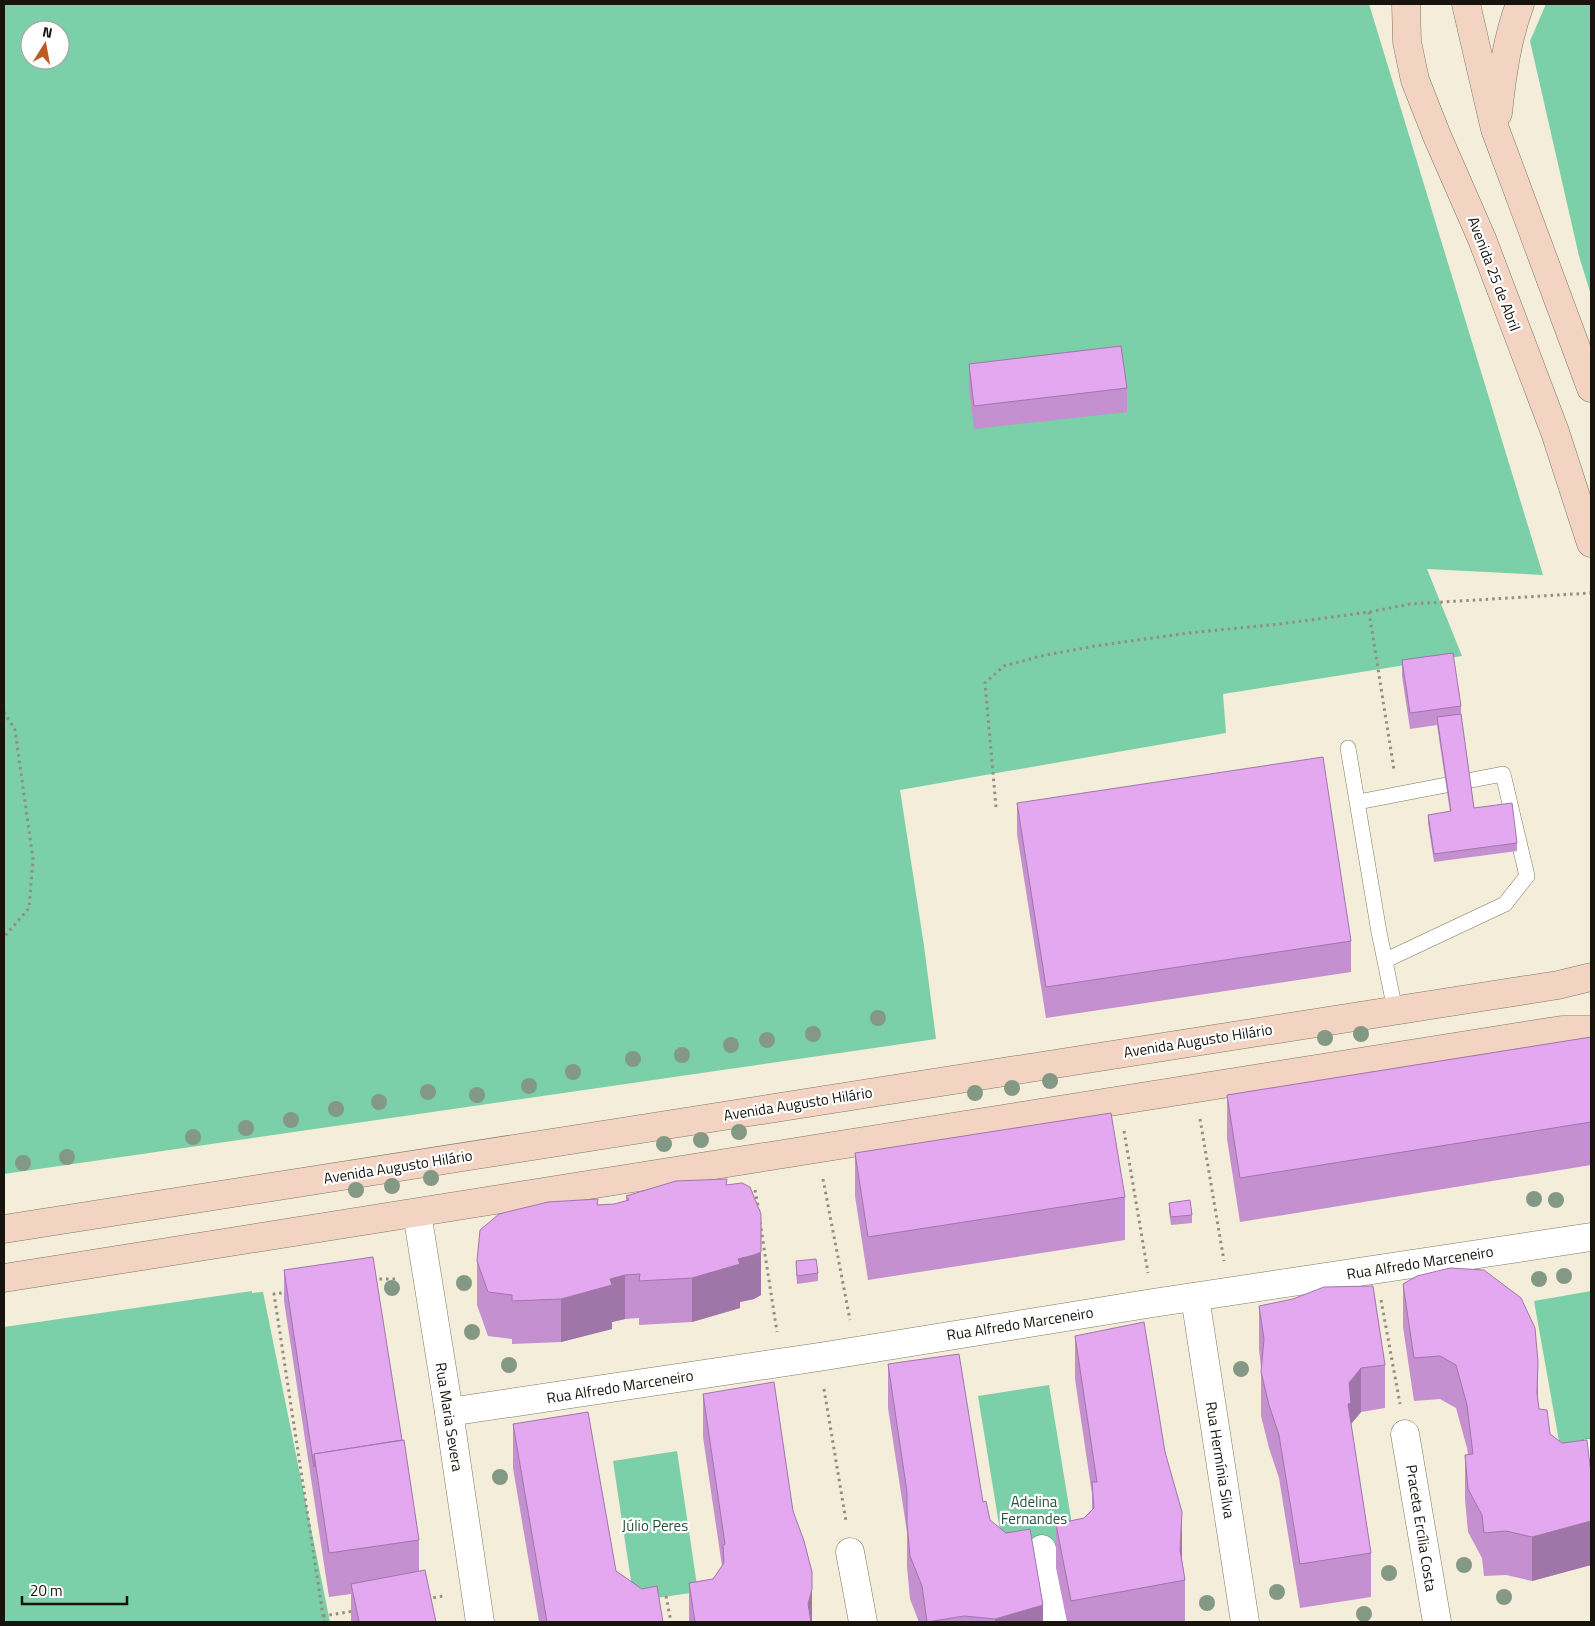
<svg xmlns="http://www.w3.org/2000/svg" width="1595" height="1626" font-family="'Titillium Web',sans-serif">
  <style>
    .green { fill: #7bcfa9; fill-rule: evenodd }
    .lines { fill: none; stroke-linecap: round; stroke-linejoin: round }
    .lane-casing { stroke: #7d7764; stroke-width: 16 }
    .street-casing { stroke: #7d7764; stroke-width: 29 }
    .secondary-casing { stroke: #7d7764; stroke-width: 29 }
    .path { stroke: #938e7f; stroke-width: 3; stroke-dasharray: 2.5 4; stroke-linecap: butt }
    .lane { stroke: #fff; stroke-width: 15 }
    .street { stroke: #fff; stroke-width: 28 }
    .secondary { stroke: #f3d4c3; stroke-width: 28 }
    .tree { fill: #849985 }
    .wall { fill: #c490cf }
    .shaded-wall { fill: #a076a9 }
    .building { fill: #e4a8f1; stroke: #a076a9 }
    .labels { text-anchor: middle; stroke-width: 4.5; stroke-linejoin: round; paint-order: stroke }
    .street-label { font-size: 15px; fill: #17140d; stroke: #fff }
    .park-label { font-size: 15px; fill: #285441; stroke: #fff }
  </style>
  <rect width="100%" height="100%" fill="#f4edd9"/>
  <g class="green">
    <path d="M4 4H1369L1543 575 1427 569 1462 656 1223 694 1226 733 900 790 924 946 936 1039 4 1174ZM30 30H60V60H30Z"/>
    <polygon points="1546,4 1591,4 1591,295 1579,256 1530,41"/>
    <polygon points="252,1291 252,1293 263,1292 330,1622 4,1622 4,1327"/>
    <polygon points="1591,1291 1591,1452 1562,1458 1534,1301"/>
    <polygon points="1049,1385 1075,1543 1004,1555 978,1396"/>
    <polygon points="677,1451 698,1592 634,1601 613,1461"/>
  </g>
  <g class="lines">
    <g class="lane-casing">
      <g id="lane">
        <polyline points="1348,748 1379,932 1395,1010"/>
        <polyline points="1358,802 1503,774 1527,876 1505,904 1386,960"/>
      </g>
    </g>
    <g class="street-casing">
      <g id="street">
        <polyline points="417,1213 449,1412 480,1622"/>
        <polyline points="1195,1297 1245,1622"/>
        <polyline points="449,1412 819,1357 1153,1303 1591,1237"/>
        <polyline points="1405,1434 1437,1622"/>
        <polyline points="1588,1453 1591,1468"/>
        <polyline points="1042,1549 1054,1622"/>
        <polyline points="850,1552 863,1622"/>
      </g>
    </g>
    <g class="secondary-casing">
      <g id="secondary">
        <polyline points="1406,4 1407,42 1415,80 1437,136 1482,239 1555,432 1591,543"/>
        <polyline points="1466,4 1495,129 1591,388"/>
        <path d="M1498 113C1502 75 1507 39 1520 4"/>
        <polyline points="4,1229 1558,985 1591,977"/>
        <polyline points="4,1278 1562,1030 1591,1030"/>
      </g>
    </g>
    <g class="path">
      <polyline points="1369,612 1394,770"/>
      <polyline points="4,712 15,730 33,859 29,908 4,937"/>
      <polyline points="996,807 985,683 1004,666 1041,656 1095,646 1188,633 1280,624 1369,612 1410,604 1591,593"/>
      <polyline points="1200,1119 1224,1261"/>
      <polyline points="1124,1131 1148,1273"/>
      <polyline points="823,1179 850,1320"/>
      <polyline points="755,1190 759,1211"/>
      <polyline points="760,1222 777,1332"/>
      <polyline points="373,1279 397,1279"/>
      <polyline points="288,1292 274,1294 324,1622"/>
      <polyline points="1381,1300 1400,1404"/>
      <polyline points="824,1389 846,1521"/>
      <polyline points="666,1596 671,1622"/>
      <polyline points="427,1599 443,1596"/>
      <polyline points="323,1616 354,1611"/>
    </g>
    <use href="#lane" class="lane"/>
    <use href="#street" class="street"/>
    <use href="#secondary" class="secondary"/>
  </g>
  <g class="tree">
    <circle cx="878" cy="1018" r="8"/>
    <circle cx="813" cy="1034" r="8"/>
    <circle cx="1361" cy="1034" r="8"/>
    <circle cx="1325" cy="1038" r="8"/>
    <circle cx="767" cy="1040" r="8"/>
    <circle cx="731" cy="1045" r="8"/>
    <circle cx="682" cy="1055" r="8"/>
    <circle cx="633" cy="1059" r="8"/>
    <circle cx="573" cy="1072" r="8"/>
    <circle cx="1050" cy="1081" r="8"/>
    <circle cx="529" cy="1086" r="8"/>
    <circle cx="1012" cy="1088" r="8"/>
    <circle cx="428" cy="1092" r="8"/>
    <circle cx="975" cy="1093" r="8"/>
    <circle cx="477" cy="1095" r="8"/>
    <circle cx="379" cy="1102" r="8"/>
    <circle cx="336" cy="1109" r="8"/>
    <circle cx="291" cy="1120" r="8"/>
    <circle cx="246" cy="1128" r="8"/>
    <circle cx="739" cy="1132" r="8"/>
    <circle cx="193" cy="1137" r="8"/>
    <circle cx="701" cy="1140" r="8"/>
    <circle cx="664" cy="1144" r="8"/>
    <circle cx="67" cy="1157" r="8"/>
    <circle cx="23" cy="1163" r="8"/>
    <circle cx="431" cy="1178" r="8"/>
    <circle cx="392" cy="1186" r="8"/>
    <circle cx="356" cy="1190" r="8"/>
    <circle cx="1534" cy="1199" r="8"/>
    <circle cx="1556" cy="1200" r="8"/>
    <circle cx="1564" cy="1276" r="8"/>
    <circle cx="1539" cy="1279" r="8"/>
    <circle cx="464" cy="1283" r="8"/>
    <circle cx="392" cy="1288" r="8"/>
    <circle cx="472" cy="1332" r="8"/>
    <circle cx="509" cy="1365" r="8"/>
    <circle cx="1241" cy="1369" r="8"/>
    <circle cx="500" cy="1477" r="8"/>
    <circle cx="1464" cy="1565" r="8"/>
    <circle cx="1389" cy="1573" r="8"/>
    <circle cx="1277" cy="1592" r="8"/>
    <circle cx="1504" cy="1597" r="8"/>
    <circle cx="1207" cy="1603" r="8"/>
    <circle cx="1364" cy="1614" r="8"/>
  </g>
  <g class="wall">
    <polygon points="969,364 1127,388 1127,412 974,429 969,388"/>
    <polygon points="1402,660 1461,706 1461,714 1474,808 1517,843 1517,851 1434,862 1428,823 1428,815 1450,812 1437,725 1410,729 1402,676"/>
    <polygon points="1017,803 1351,941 1351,972 1046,1018 1017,834"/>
    <polygon points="1591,1037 1591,1165 1240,1222 1227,1139 1227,1095"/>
    <polygon points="855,1153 1125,1197 1125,1240 868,1280 855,1196"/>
    <polygon points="727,1185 761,1295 754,1299 740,1302 740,1308 692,1322 639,1325 639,1318 625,1319 612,1322 612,1329 561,1342 512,1344 512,1339 488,1336 477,1305 477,1261 598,1205 614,1204 626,1201 626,1196"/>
    <polygon points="1169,1203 1192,1215 1192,1223 1171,1225 1169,1211"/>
    <polygon points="796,1261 818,1273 818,1281 797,1284 796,1269"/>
    <polygon points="284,1270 402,1440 419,1540 419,1571 436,1622 351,1622 351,1594 329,1597 284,1301"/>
    <polygon points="1403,1284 1538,1401 1539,1409 1550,1434 1591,1473 1591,1565 1532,1581 1506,1575 1484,1576 1482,1558 1468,1532 1465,1499 1465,1455 1468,1455 1467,1448 1456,1408 1440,1399 1414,1401 1403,1327"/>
    <polygon points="1259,1306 1385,1365 1385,1408 1361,1412 1351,1424 1371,1553 1371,1597 1300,1608 1279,1478 1269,1448 1261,1416 1261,1367 1259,1349"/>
    <polygon points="1075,1336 1182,1559 1185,1580 1185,1622 1067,1622 1056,1568 1056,1524 1084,1518 1092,1510 1092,1494 1075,1379"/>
    <polygon points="888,1364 983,1502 990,1520 1043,1622 919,1622 910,1599 907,1567 907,1532 888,1408"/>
    <polygon points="703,1394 793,1511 812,1622 689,1622 689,1583 713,1579 722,1566 703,1437"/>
    <polygon points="513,1424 616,1571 663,1622 539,1622 513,1468"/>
  </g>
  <g class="shaded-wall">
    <polygon points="761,1252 761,1295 754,1299 740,1302 740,1308 692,1322 692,1278 738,1259"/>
    <polygon points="625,1275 625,1319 612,1322 612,1329 561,1342 561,1299 610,1279"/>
    <polygon points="1538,1362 1538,1405 1537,1393"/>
    <polygon points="1361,1368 1361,1412 1351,1424 1348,1404 1349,1383"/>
    <polygon points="1182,1512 1182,1555 1180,1581 1180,1550"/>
    <polygon points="1591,1521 1591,1565 1532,1581 1532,1537"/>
    <polygon points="812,1589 812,1622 808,1622 808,1604"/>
    <polygon points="1043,1605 1043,1622 995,1622 995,1619"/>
  </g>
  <g class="building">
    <polygon points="1121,346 1127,388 974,406 969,364"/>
    <polygon points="1453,653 1461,706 1410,713 1402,660"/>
    <polygon points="1461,714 1474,808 1512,803 1517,843 1434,854 1428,815 1451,811 1437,717"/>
    <polygon points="1323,757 1351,941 1046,987 1017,803"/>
    <polygon points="1591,1037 1591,1122 1240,1178 1227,1095"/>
    <polygon points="1111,1113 1125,1197 868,1237 855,1153"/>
    <polygon points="727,1179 726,1185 742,1183 750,1187 761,1214 761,1252 754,1255 738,1259 740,1264 692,1278 639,1281 640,1274 625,1275 610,1279 612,1285 561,1299 512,1301 512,1295 488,1292 477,1261 480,1230 499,1214 548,1202 598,1199 597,1205 614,1204 629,1200 626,1196 676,1181"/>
    <polygon points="1190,1200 1192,1215 1171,1217 1169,1203"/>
    <polygon points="373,1257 402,1440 314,1454 314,1467 284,1270"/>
    <polygon points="816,1259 818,1273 797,1276 796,1261"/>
    <polygon points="1450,1268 1484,1270 1521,1298 1535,1328 1538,1362 1537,1393 1539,1409 1547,1410 1550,1434 1562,1443 1587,1440 1591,1473 1591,1521 1532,1537 1506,1531 1484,1533 1482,1515 1468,1489 1465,1455 1473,1454 1467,1405 1456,1365 1440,1356 1414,1358 1403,1284 1417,1276"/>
    <polygon points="1373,1286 1385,1365 1361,1368 1349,1383 1351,1403 1348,1404 1371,1553 1300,1564 1279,1435 1269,1405 1261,1372 1264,1339 1259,1306 1293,1299 1324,1287"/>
    <polygon points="1144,1322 1165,1452 1182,1512 1180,1550 1185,1580 1071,1601 1056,1524 1084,1518 1094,1508 1092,1482 1097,1482 1075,1336"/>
    <polygon points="959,1354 983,1502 986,1501 990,1520 1006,1533 1030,1529 1043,1605 995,1619 964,1616 927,1622 922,1586 910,1556 907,1523 907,1492 888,1364"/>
    <polygon points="774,1382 793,1511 804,1541 812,1572 812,1589 808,1604 811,1622 695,1622 689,1583 713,1579 724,1563 723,1545 725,1544 703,1394"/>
    <polygon points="588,1412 616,1571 642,1589 657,1586 663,1622 547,1622 513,1424"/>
    <polygon points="404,1440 419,1540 329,1553 314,1454"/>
    <polygon points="425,1570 436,1622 358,1622 359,1621 351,1584"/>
  </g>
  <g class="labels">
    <g class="street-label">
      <text transform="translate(1494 274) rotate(69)" y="5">Avenida 25 de Abril</text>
      <text transform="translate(1198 1041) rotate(-9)" y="5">Avenida Augusto Hilário</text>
      <text transform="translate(798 1104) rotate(-9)" y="5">Avenida Augusto Hilário</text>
      <text transform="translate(398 1167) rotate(-9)" y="5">Avenida Augusto Hilário</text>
      <text transform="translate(1420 1263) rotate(-9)" y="5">Rua Alfredo Marceneiro</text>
      <text transform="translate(1020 1324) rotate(-9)" y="5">Rua Alfredo Marceneiro</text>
      <text transform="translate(620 1387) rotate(-9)" y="5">Rua Alfredo Marceneiro</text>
      <text transform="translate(449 1417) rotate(81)" y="5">Rua Maria Severa</text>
      <text transform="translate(1220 1460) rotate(81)" y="5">Rua Hermínia Silva</text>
      <text transform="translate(1421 1528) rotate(81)" y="5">Praceta Ercília Costa</text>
    </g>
    <g class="park-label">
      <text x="1034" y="1507">Adelina<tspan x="1034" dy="17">Fernandes</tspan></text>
      <text x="655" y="1531">Júlio Peres</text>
    </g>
  </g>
  <rect width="1595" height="1626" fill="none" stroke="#17140d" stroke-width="10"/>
  <g transform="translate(45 45) rotate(11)"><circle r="24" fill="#ffffff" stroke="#a2a19e"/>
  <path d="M0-4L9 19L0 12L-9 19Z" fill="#bd5a22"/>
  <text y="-8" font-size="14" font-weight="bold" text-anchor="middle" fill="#17140d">N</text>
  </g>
  <path d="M22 1596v8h105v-8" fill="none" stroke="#17140d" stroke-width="2.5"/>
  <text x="30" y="1596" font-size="15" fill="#17140d" stroke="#ffffff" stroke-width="4" paint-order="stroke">20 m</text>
</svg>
